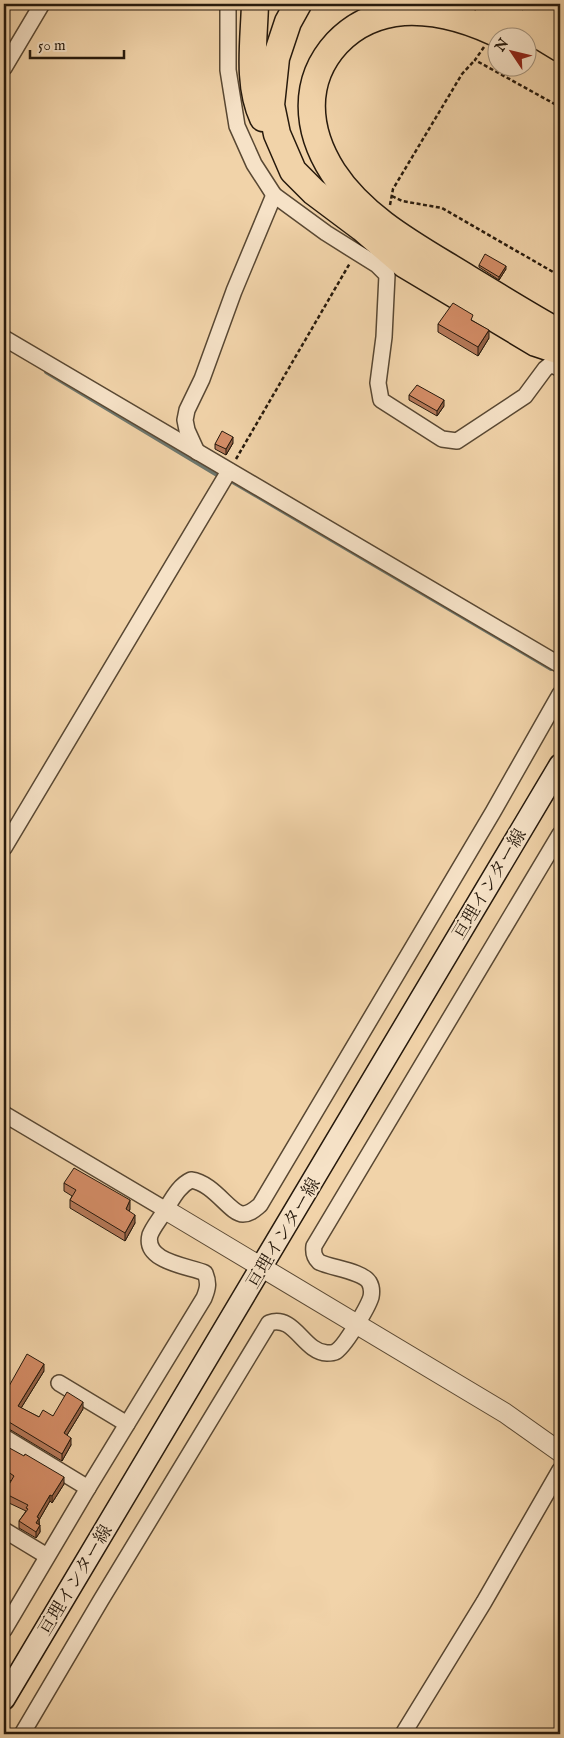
<svg xmlns="http://www.w3.org/2000/svg" width="564" height="1738" font-family="'IM FELL English','Noto Serif JP',serif">
  <style>
    .lines { fill: none; stroke-linecap: round; stroke-linejoin: round }
    .stream { stroke: #6d776e; stroke-width: 4 }
    .minor-casing { stroke: #594833; stroke-width: 18 }
    .tertiary-casing { stroke: #594833; stroke-width: 21 }
    .secondary-casing { stroke: #26190c; stroke-width: 24 }
    .motorway-casing { stroke: #26190c; stroke-width: 29 }
    .path { stroke: #26190c; stroke-width: 2.5; stroke-dasharray: 4 2.5; stroke-linecap: butt }
    .minor { stroke: #f6e2c7; stroke-width: 15 }
    .tertiary { stroke: #f6e2c7; stroke-width: 19 }
    .secondary { stroke: #f6e2c7; stroke-width: 21 }
    .motorway { stroke: #f1d3a9; stroke-width: 26 }
    .wall { fill: #b57858; stroke: #26190c }
    .shaded-wall { fill: #946247; stroke: #26190c }
    .building { fill: #d38c66; stroke: #26190c }
    .labels { text-anchor: middle; stroke-width: 4; stroke-linejoin: round; paint-order: stroke }
    .street-label { font-size: 18px; fill: #26190c; stroke: #f6e2c7 }
  </style>
  <rect width="100%" height="100%" fill="#f1d3a9"/>
  <filter id="stains"><feTurbulence type="fractalNoise" baseFrequency=".004" numOctaves="4"/><feColorMatrix values="0 0 0 0 .2 0 0 0 0 .09 0 0 0 0 .02 0 0 0 .5 -.17"/></filter>
  <radialGradient id="worn" r=".72"><stop offset=".6" stop-color="#630" stop-opacity="0"/><stop offset="1" stop-color="#630" stop-opacity=".3"/></radialGradient>
  <g class="lines">
    <g class="stream">
      <polyline points="46,372 217,475"/>
      <polyline points="231,481 551,669"/>
    </g>
    <g class="minor-casing">
      <g id="minor">
        <polyline points="228,4 228,70 237,126 254,164 274,195"/>
        <polyline points="4,68 42,4"/>
        <polyline points="4,338 560,665"/>
        <polyline points="197,452 187,430 185,420 187,410 202,379 234,291 274,195 326,233 377,265 387,275 384,337 378,383 381,400 442,439 457,441 525,396 545,369 551,364 560,369"/>
        <polyline points="4,848 229,471"/>
        <polyline points="4,1114 166,1210"/>
        <polyline points="59,1383 127,1424"/>
        <polyline points="4,1437 88,1488"/>
        <polyline points="4,1530 47,1556"/>
        <path d="M4 1630 88 1488 204 1298C208 1288 209 1283 205 1273 189 1266 143 1262 150 1235 153 1227 160 1219 164 1212 172 1200 178 1186 191 1180 214 1183 230 1214 243 1214 250 1214 255 1209 260 1205L493 812 560 694"/>
        <path d="M22 1734 101 1600 269 1323C295 1314 303 1352 327 1353 329 1353 333 1353 335 1352 344 1348 368 1307 371 1297 372 1292 372 1287 369 1282 362 1271 331 1268 319 1262 314 1257 313 1253 314 1246L560 834"/>
        <polyline points="403,1734 484,1602 560,1470"/>
      </g>
    </g>
    <g class="tertiary-casing">
      <polyline id="tertiary" points="166,1210 505,1413 560,1452"/>
    </g>
    <g class="secondary-casing">
      <polyline id="secondary" points="4,1699 560,765"/>
    </g>
    <g class="motorway-casing">
      <g id="motorway">
        <path d="M255 4C254 41 247 84 263 118"/>
        <polyline points="298,4 288,22 276,58 271,105 277,134 293,171 314,192 362,228 404,264 536,343 560,351"/>
        <polyline points="487,4 560,48"/>
        <polyline points="534,4 560,19"/>
        <path d="M506 38C475 22 439 10 404 12 378 14 355 24 337 43 302 81 306 130 333 172 365 221 421 249 469 279 499 297 529 316 560 333"/>
      </g>
    </g>
    <g class="path">
      <polyline points="484,47 475,60 560,107"/>
      <polyline points="392,196 402,201 442,208 560,276"/>
      <polyline points="390,205 393,189 462,74 475,60"/>
      <polyline points="236,459 350,263"/>
    </g>
    <use href="#minor" class="minor"/>
    <use href="#tertiary" class="tertiary"/>
    <use href="#secondary" class="secondary"/>
    <use href="#motorway" class="motorway"/>
  </g>
  <g class="wall">
    <polygon points="479,265 506,269 499,280 479,267"/>
    <polygon points="438,324 489,338 478,356 438,332"/>
    <polygon points="409,395 444,406 437,416 409,400"/>
    <polygon points="233,443 226,455 215,449 215,444"/>
    <polygon points="64,1183 130,1209 129,1211 135,1223 125,1241 70,1208 70,1200 72,1196 64,1191"/>
    <polygon points="44,1371 21,1408 39,1417 53,1416 83,1409 67,1435 71,1445 62,1461 9,1429 4,1428 4,1395"/>
    <polygon points="4,1445 64,1484 52,1503 50,1501 39,1520 40,1532 36,1538 19,1528 19,1521 26,1511 9,1503 9,1507 4,1516 4,1495 4,1496 4,1493 11,1481 4,1476"/>
  </g>
  <g class="shaded-wall">
    <polygon points="506,266 506,269 499,280 499,277"/>
    <polygon points="489,330 489,338 478,356 478,347"/>
    <polygon points="444,400 444,406 437,416 437,411"/>
    <polygon points="233,437 233,443 226,455 226,449"/>
    <polygon points="9,1126 9,1131 4,1138 4,1133"/>
    <polygon points="130,1200 130,1209 126,1217 126,1209"/>
    <polygon points="135,1215 135,1223 125,1241 125,1233"/>
    <polygon points="44,1364 44,1371 18,1413 18,1406"/>
    <polygon points="83,1402 83,1409 64,1440 64,1433"/>
    <polygon points="71,1438 71,1445 62,1461 62,1454"/>
    <polygon points="64,1477 64,1484 52,1503 52,1496"/>
    <polygon points="50,1495 50,1501 39,1520 39,1525 36,1529 37,1517"/>
    <polygon points="9,1500 9,1507 4,1516 4,1509"/>
    <polygon points="40,1525 40,1532 36,1538 36,1532"/>
  </g>
  <g class="building">
    <polygon points="485,254 506,266 499,277 479,265"/>
    <polygon points="453,303 473,315 471,320 489,330 478,347 438,324"/>
    <polygon points="417,385 444,400 437,411 409,395"/>
    <polygon points="222,431 233,437 226,449 215,444"/>
    <polygon points="4,1122 9,1126 4,1133"/>
    <polygon points="74,1168 130,1200 126,1209 135,1215 125,1233 70,1200 76,1190 64,1183"/>
    <polygon points="27,1354 44,1364 18,1406 39,1417 43,1410 53,1416 67,1392 83,1402 64,1433 71,1438 62,1454 9,1422 4,1421 4,1395"/>
    <polygon points="4,1445 24,1456 25,1454 64,1477 52,1496 50,1495 37,1517 39,1518 36,1523 40,1525 36,1532 19,1521 28,1509 26,1508 28,1505 4,1493 14,1476 4,1469"/>
    <polygon points="4,1495 9,1500 4,1509"/>
  </g>
  <g class="labels">
    <g class="street-label">
      <text transform="translate(489 884) rotate(-59)" y="6">亘理インター線</text>
      <text transform="translate(283 1233) rotate(-59)" y="6">亘理インター線</text>
      <text transform="translate(75 1580) rotate(-59)" y="6">亘理インター線</text>
    </g>
  </g>
  <rect width="564" height="1738" fill="none" stroke="#f1d3a9" stroke-width="20"/>
  <rect x="5" y="5" width="554" height="1728" fill="none" stroke="#26190c" stroke-width="2.5"/>
  <rect x="10" y="10" width="544" height="1718" fill="none" stroke="#26190c"/>
  <g transform="translate(512 52) rotate(305)"><circle r="24" fill="#f6e2c7" stroke="#a3927c"/>
  <path d="M0-4L9 19L0 12L-9 19Z" fill="#8f2418"/>
  <text y="-8" font-size="14" font-weight="bold" text-anchor="middle" fill="#26190c">N</text>
  </g>
  <path d="M30 50v8h94v-8" fill="none" stroke="#26190c" stroke-width="2.5"/>
  <text x="38" y="50" font-size="15" fill="#26190c" stroke="#f6e2c7" stroke-width="4" paint-order="stroke">50 m</text>
  <rect width="100%" height="100%" filter="url(#stains)"/>
  <rect width="100%" height="100%" fill="url(#worn)"/>
</svg>
